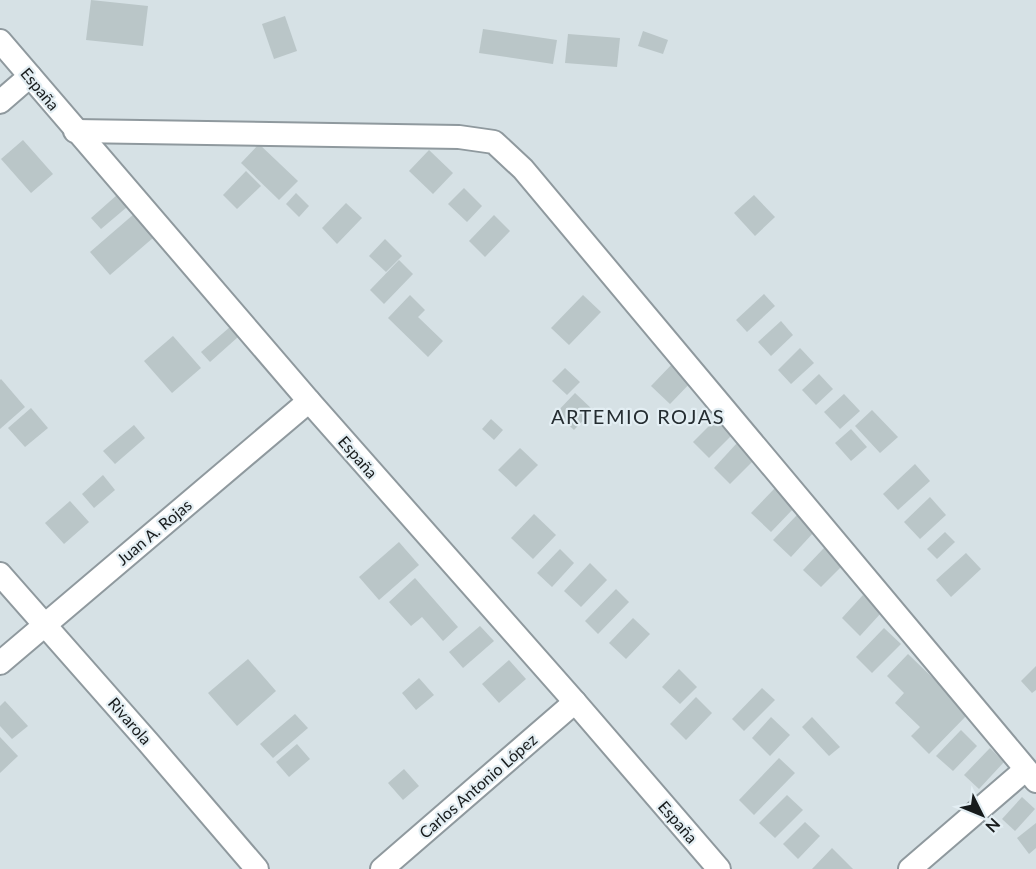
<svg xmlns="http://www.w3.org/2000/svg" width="1036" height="869" font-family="Lato,sans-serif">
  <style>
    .building { fill: #bac6c8 }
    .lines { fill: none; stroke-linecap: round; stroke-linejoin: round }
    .minor-casing { stroke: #8f999e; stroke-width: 26 }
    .minor { stroke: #fff; stroke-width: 22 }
    .labels { text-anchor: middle; stroke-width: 4.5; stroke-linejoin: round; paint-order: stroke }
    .street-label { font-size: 16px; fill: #171b1c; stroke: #e3eef3 }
    .quarter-label { font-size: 20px; letter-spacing: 1.5px; fill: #252d31; stroke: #e3eef3 }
  </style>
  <rect width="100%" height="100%" fill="#d6e1e5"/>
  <g class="building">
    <polygon points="91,0 148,6 143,46 86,40"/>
    <polygon points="285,16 297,51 274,59 262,24"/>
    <polygon points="483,29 557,40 553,64 479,53"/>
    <polygon points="643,31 668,40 663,54 638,46"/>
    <polygon points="568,34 620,38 617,67 565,63"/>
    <polygon points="23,140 53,174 31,193 1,159"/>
    <polygon points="259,144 298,181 279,200 241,163"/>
    <polygon points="429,150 453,173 433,194 409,171"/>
    <polygon points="246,171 261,186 237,209 223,195"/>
    <polygon points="464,188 482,206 467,222 448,204"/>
    <polygon points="296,193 309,206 299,217 286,204"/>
    <polygon points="117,195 127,207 101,229 91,218"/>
    <polygon points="754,195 775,217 755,236 734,213"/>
    <polygon points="346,203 362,218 337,244 322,228"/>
    <polygon points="141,208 161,231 110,275 90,252"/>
    <polygon points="494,215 510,231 485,257 469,241"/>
    <polygon points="385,239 402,256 386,272 369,256"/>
    <polygon points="399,260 413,274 384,304 370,290"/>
    <polygon points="764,294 775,306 747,332 736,320"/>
    <polygon points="410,295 425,310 418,317 443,341 428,357 388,318"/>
    <polygon points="583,295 601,312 569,345 551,328"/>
    <polygon points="781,321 793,335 771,356 758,342"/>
    <polygon points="230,327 238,337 210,362 201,352"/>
    <polygon points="173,336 201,368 172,393 144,361"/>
    <polygon points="800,348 814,363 791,384 778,370"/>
    <polygon points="676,360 695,378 670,404 651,386"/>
    <polygon points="565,368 580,382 567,395 552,381"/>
    <polygon points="819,374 833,389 816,405 802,390"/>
    <polygon points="1,379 25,407 0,429 0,380"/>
    <polygon points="575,393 593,410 574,430 556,413"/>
    <polygon points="844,394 860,411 840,429 824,412"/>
    <polygon points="31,408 48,428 25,447 8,428"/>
    <polygon points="872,410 898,437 880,453 855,426"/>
    <polygon points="491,419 503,430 494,440 482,429"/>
    <polygon points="716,419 732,435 709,458 693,442"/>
    <polygon points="134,425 145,438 115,464 103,451"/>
    <polygon points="851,429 867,447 851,461 835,443"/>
    <polygon points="737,443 754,460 730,484 714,468"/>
    <polygon points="520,448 538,465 516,487 498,470"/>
    <polygon points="915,464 930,481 898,510 883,494"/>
    <polygon points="103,475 115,490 94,508 82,494"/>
    <polygon points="775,488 795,507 771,532 751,513"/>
    <polygon points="930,497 946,515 920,539 904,522"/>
    <polygon points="70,501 89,522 64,544 45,523"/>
    <polygon points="534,514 556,535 533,559 511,538"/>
    <polygon points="797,515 814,532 791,557 773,540"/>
    <polygon points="945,532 955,542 937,559 927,549"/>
    <polygon points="399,542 419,565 379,600 359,577"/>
    <polygon points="824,548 842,566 821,587 803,570"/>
    <polygon points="560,549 574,563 552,587 537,573"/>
    <polygon points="966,553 981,569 951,597 936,580"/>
    <polygon points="590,563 607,580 581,607 564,591"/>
    <polygon points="415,578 458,627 443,641 422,617 411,626 389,602"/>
    <polygon points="616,589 629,602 598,634 585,621"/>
    <polygon points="863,595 881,613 860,636 842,618"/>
    <polygon points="633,618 650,634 626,659 609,643"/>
    <polygon points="480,626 494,641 463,668 449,652"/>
    <polygon points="884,628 901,644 872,673 856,657"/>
    <polygon points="908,654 969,713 929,754 911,736 920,727 895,703 904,693 887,676"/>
    <polygon points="248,659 276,691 237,726 208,693"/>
    <polygon points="509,660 526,679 499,703 482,684"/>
    <polygon points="1036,666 1036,690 1032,693 1021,681"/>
    <polygon points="679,669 697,687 680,704 662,687"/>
    <polygon points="419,678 434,695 416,710 402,693"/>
    <polygon points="762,688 775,700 744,731 732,719"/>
    <polygon points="696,697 712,713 686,740 670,724"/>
    <polygon points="5,701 28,726 12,739 0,726 0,706"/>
    <polygon points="295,714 308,728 273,758 260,744"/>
    <polygon points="771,717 790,735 770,756 752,738"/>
    <polygon points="812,717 840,747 829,756 802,727"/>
    <polygon points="961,730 977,746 953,771 936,756"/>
    <polygon points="0,737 18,756 0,773"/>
    <polygon points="297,744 310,759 289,777 276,762"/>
    <polygon points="990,748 1004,762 979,789 964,775"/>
    <polygon points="779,758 795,773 754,815 739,800"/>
    <polygon points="404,769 419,786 403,800 388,783"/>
    <polygon points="787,795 803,810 775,838 759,823"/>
    <polygon points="1022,797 1035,809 1015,831 1002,819"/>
    <polygon points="805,822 820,836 798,859 783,844"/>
    <polygon points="1036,823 1036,848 1029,854 1017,838"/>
    <polygon points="832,848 853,869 812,869"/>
  </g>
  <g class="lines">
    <g class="minor-casing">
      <g id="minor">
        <polyline points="0,41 309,401 575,702 719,869"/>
        <polyline points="0,102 30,76"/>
        <polyline points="75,131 459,137 494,142 523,169 1036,781"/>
        <polyline points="0,574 148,742 257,869"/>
        <polyline points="0,663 309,401"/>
        <polyline points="382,869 575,702"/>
        <polyline points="910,869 1025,770"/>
      </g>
    </g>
    <use href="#minor" class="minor"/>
  </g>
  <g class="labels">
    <g class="street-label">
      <text transform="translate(40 89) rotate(50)" y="6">España</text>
      <text transform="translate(358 457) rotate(49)" y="6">España</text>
      <text transform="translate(154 532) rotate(-40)" y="6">Juan A. Rojas</text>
      <text transform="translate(130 721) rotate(49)" y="6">Rivarola</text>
      <text transform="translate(478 786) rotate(-41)" y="6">Carlos Antonio López</text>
      <text transform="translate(678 822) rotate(49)" y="6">España</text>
    </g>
    <g class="quarter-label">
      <text x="638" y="424">ARTEMIO ROJAS</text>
    </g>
  </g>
  <g transform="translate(982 815) rotate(133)" stroke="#e3eef3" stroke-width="4.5" paint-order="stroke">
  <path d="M0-4.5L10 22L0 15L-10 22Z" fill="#171b1c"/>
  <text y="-9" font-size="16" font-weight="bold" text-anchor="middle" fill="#171b1c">N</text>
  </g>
</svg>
